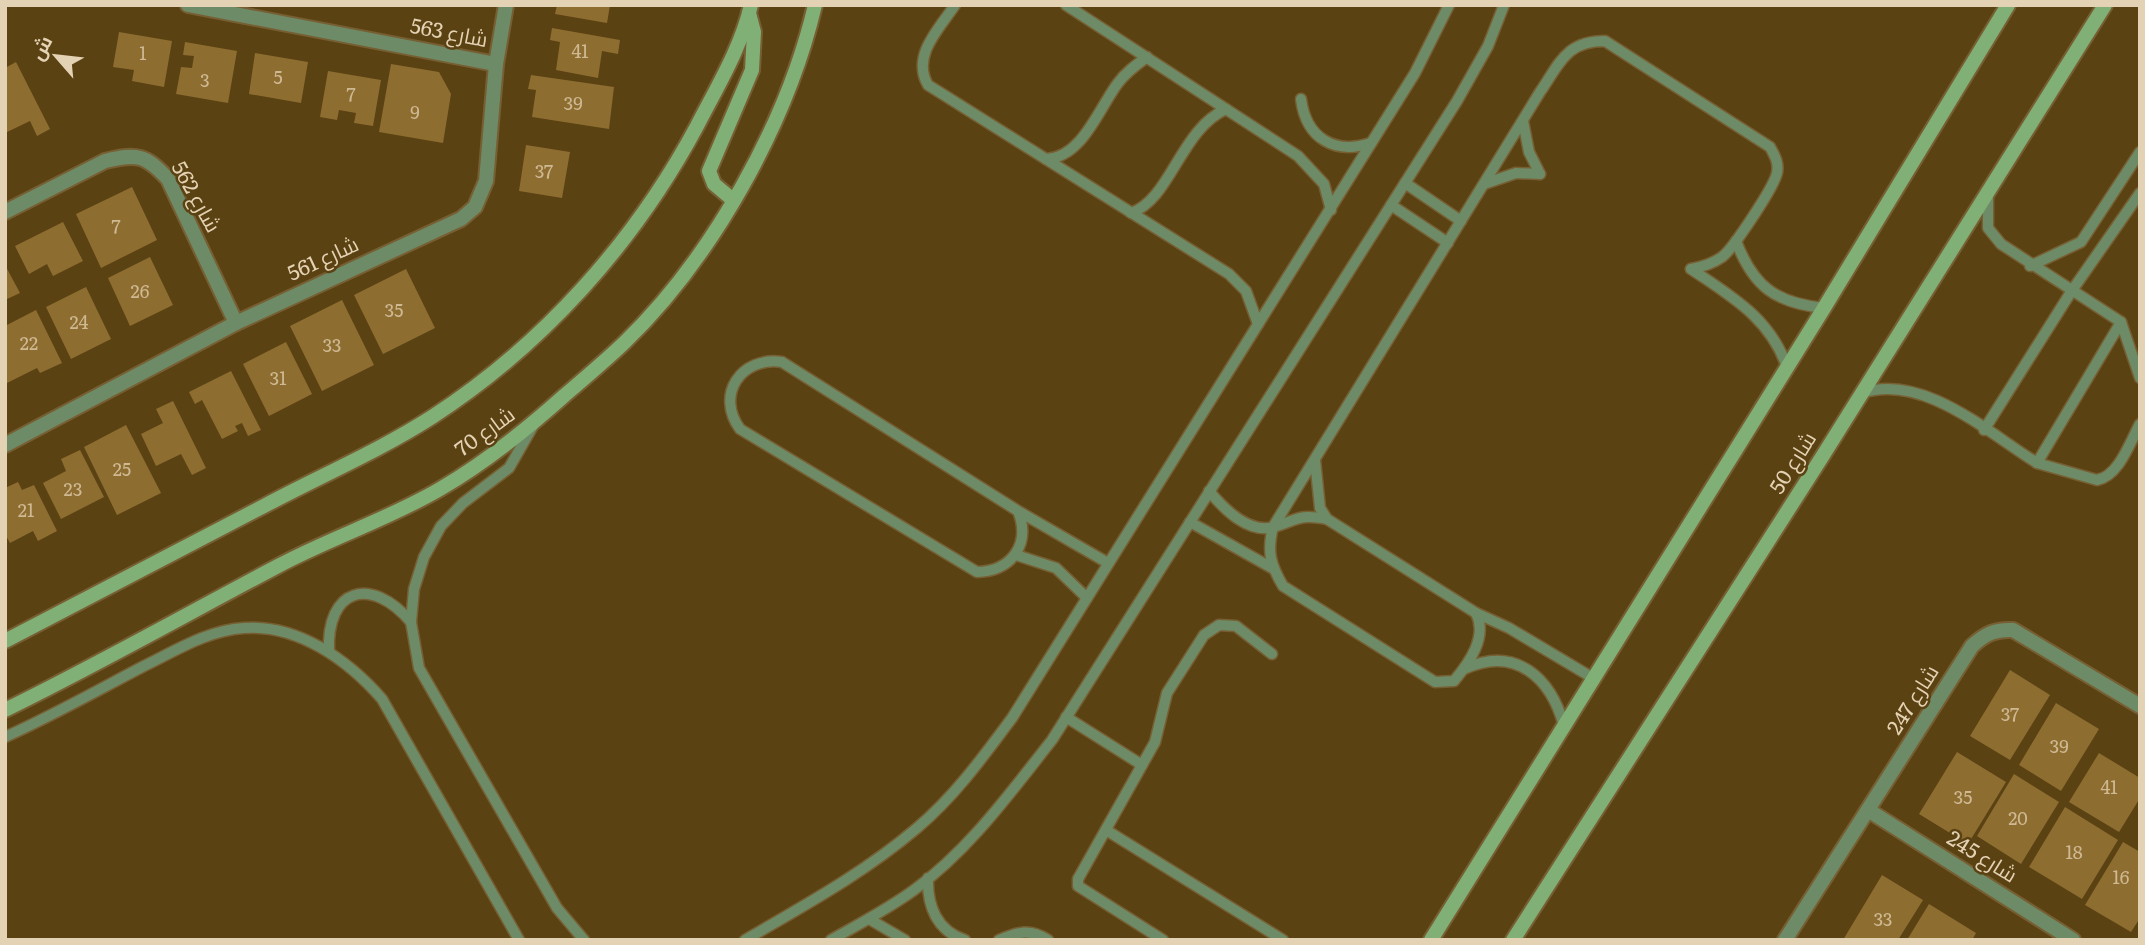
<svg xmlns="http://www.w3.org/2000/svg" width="2145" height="945" font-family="Literata,Cairo,serif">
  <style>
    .building { fill: #8e6d30 }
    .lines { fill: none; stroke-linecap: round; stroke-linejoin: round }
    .lane-casing { stroke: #765f33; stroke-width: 13 }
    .street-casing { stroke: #765f33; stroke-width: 18 }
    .secondary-casing { stroke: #765f33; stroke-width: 18 }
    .lane { stroke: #6e8b67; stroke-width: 10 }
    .street { stroke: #6e8b67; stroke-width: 14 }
    .secondary { stroke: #81b077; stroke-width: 14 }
    .labels { text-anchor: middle; stroke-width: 5; stroke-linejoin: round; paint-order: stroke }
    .number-label { font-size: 18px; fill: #ceb993 }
    .street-label { font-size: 21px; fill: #e4d2b4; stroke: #5b4213 }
  </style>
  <rect width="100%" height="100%" fill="#5b4213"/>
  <g class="building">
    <polygon points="557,5 610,5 607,23 555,14"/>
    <polygon points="552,28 620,40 618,54 602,51 598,78 556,70 560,42 550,40"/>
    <polygon points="119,32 172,41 164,87 132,81 134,70 113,67"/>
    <polygon points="185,42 237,51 228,103 176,94 181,67 192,68 194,56 183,55"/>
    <polygon points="255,53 308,62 301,103 249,94"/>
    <polygon points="16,62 50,129 37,136 30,121 5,133 5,68"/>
    <polygon points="391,64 439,72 451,94 443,143 379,132"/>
    <polygon points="328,71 381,80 373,126 354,123 356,113 339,110 337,120 320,117"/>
    <polygon points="531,75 614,87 609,129 532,117 536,90 528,89"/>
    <polygon points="526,145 570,152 562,198 519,191"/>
    <polygon points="132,187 157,240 101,268 76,214"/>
    <polygon points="63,222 83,261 53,276 47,264 29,274 15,246"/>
    <polygon points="150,257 173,305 130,326 108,278"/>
    <polygon points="5,265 20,293 5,300"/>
    <polygon points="406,269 435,328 383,354 354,295"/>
    <polygon points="86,287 111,339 71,359 46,307"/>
    <polygon points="342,300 374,365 322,391 290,326"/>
    <polygon points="36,310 62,363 40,373 37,368 5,384 5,326"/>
    <polygon points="286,342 312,394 269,416 243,364"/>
    <polygon points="231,371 261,430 248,436 242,423 235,426 238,431 222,439 202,400 195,404 189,392"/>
    <polygon points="173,401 206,468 192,475 181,454 156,466 141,434 163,423 156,409"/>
    <polygon points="126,425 161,493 117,515 84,447"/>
    <polygon points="80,450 104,497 61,519 43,483 66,471 61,459"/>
    <polygon points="18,482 22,490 34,485 57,531 38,541 33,531 10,543 5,534 5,488"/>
    <polygon points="2010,670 2050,695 2010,760 1970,736"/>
    <polygon points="2056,703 2099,729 2061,791 2019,765"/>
    <polygon points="1957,752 2006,782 1968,844 1919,814"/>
    <polygon points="2099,753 2140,778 2140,798 2119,832 2069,802"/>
    <polygon points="2014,774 2059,802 2021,864 1977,836"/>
    <polygon points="2065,807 2118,840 2082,899 2029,867"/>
    <polygon points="2123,842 2140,852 2140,918 2131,932 2085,905"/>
    <polygon points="1882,875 1923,900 1898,940 1843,940"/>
    <polygon points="1929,904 1976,933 1972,940 1907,940"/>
  </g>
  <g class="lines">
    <g class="lane-casing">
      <g id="lane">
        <path d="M955 5C939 29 911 56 928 85L1229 274 1246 291 1258 324"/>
        <polyline points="1066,5 1298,156 1324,184 1331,210"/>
        <path d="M1301 99C1306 138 1334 155 1371 143"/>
        <polyline points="1523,121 1529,152 1540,174"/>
        <path d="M1046 159C1082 158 1099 108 1118 83 1126 72 1136 65 1147 57"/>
        <polyline points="1405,183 1461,221"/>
        <polyline points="1484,184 1516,173 1540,174"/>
        <polyline points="1988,196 1988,228 2001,244 2121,322 2140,378"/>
        <polyline points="1391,205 1448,243"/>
        <path d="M1131 213C1171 199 1180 130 1226 109"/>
        <path d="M1736 241C1753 286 1775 303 1824 308"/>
        <polyline points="2030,266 2081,242 2140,152"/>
        <path d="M1691 269C1732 297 1770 318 1787 367"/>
        <path d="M1862 393C1923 373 1987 432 2037 463L2121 322"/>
        <polyline points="533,426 509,468 463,503 441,526 424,557 414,589 411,622 419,668 557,908 584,940"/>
        <polyline points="1984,430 2071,292 2140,193"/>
        <polyline points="1315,460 1320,508 1327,519"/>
        <path d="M2037 463 2097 480C2119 476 2130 442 2140 424"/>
        <path d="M1209 491C1224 509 1248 534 1274 527 1299 519 1299 514 1327 519L1476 613 1509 628 1593 678"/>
        <path d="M1018 511C1031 544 1012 571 977 572L740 429C715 395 741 356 782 362L1018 511 1108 563"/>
        <polyline points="1190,522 1272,568"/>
        <polyline points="1016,555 1056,568 1087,598"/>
        <path d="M1476 613C1488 637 1469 663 1454 681L1435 682 1283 586C1270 564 1267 551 1273 527L1540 92C1560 63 1566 41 1605 41L1770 147C1775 156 1779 163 1777 173 1774 187 1733 249 1722 257 1712 264 1702 267 1691 269"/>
        <path d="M329 652C326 588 371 575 411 622"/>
        <path d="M1464 669C1516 645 1551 678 1564 726"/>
        <polyline points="1066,717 1142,765"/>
        <path d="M5 737C52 716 98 690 144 666 175 651 208 630 244 628 298 624 348 660 382 699L519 940"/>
        <polyline points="1106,830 1283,940"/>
        <path d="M928 878C927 906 937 931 965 940"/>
        <polyline points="869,919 905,940"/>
        <path d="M745 940C805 905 864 873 917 828 954 797 983 757 1012 718L1415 73 1449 5"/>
        <path d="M831 940C859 924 888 909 914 890 969 850 1010 793 1052 740L1457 101 1488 46 1504 5"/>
        <path d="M999 940C1018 932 1030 928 1048 940"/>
        <polyline points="1163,940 1078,886 1078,879 1155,742 1167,693 1204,635 1219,625 1236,626 1272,654"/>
      </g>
    </g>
    <g class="street-casing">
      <g id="street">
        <polyline points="188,5 496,64"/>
        <path d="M5 212 105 161C137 153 146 155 168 179L236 323"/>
        <polyline points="5,445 236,323 461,219 475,207 486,181 496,64 506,5"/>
        <polyline points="1868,810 2073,940"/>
        <path d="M1785 940 1972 646C1985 634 1995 629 2013 630L2140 706"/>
      </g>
    </g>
    <g class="secondary-casing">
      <g id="secondary">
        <polyline points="733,200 714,184 709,171 752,70 754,32 749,13"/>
        <path d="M5 641C91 596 177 551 264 506 320 476 379 451 432 417 543 345 635 242 697 126 717 87 741 48 751 5"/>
        <path d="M5 710C97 665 187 614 278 566 330 538 389 519 440 489 485 463 526 430 565 395 585 378 605 361 624 343 712 258 787 124 815 5"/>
        <polyline points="1431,940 1824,308 2008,5"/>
        <polyline points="1513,940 1822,457 2105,5"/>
      </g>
    </g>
    <use href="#lane" class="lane"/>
    <use href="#street" class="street"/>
    <use href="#secondary" class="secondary"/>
  </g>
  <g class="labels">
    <g class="number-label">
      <text x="580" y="58">41</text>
      <text x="143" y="60">1</text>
      <text x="278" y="84">5</text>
      <text x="205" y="87">3</text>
      <text x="351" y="101">7</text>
      <text x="573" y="110">39</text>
      <text x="415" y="119">9</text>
      <text x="544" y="178">37</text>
      <text x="116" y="233">7</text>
      <text x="140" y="298">26</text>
      <text x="394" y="317">35</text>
      <text x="79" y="329">24</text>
      <text x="29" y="350">22</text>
      <text x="332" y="352">33</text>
      <text x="278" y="385">31</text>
      <text x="122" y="476">25</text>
      <text x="73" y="496">23</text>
      <text x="26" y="517">21</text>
      <text x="2010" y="721">37</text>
      <text x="2059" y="753">39</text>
      <text x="2109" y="794">41</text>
      <text x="1963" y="804">35</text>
      <text x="2018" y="825">20</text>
      <text x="2074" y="859">18</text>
      <text x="2121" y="884">16</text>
      <text x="1883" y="926">33</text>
    </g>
    <g class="street-label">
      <text transform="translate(449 33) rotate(11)" y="7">شارع 563</text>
      <text transform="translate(196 197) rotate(61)" y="7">شارع 562</text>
      <text transform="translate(323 259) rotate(-25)" y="7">شارع 561</text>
      <text transform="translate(485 432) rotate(-36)" y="7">شارع 70</text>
      <text transform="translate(1793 463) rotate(-58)" y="7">شارع 50</text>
      <text transform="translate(1913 700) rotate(-58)" y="7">شارع 247</text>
      <text transform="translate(1982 857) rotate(32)" y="7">شارع 245</text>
    </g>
  </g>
  <rect width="2145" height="945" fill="none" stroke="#e4d2b4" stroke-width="14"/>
  <g transform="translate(56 56) rotate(298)" stroke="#5b4213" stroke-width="5" paint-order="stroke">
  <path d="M0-5L12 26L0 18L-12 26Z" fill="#e4d2b4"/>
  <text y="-10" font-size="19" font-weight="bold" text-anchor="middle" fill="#e4d2b4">ش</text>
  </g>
</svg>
